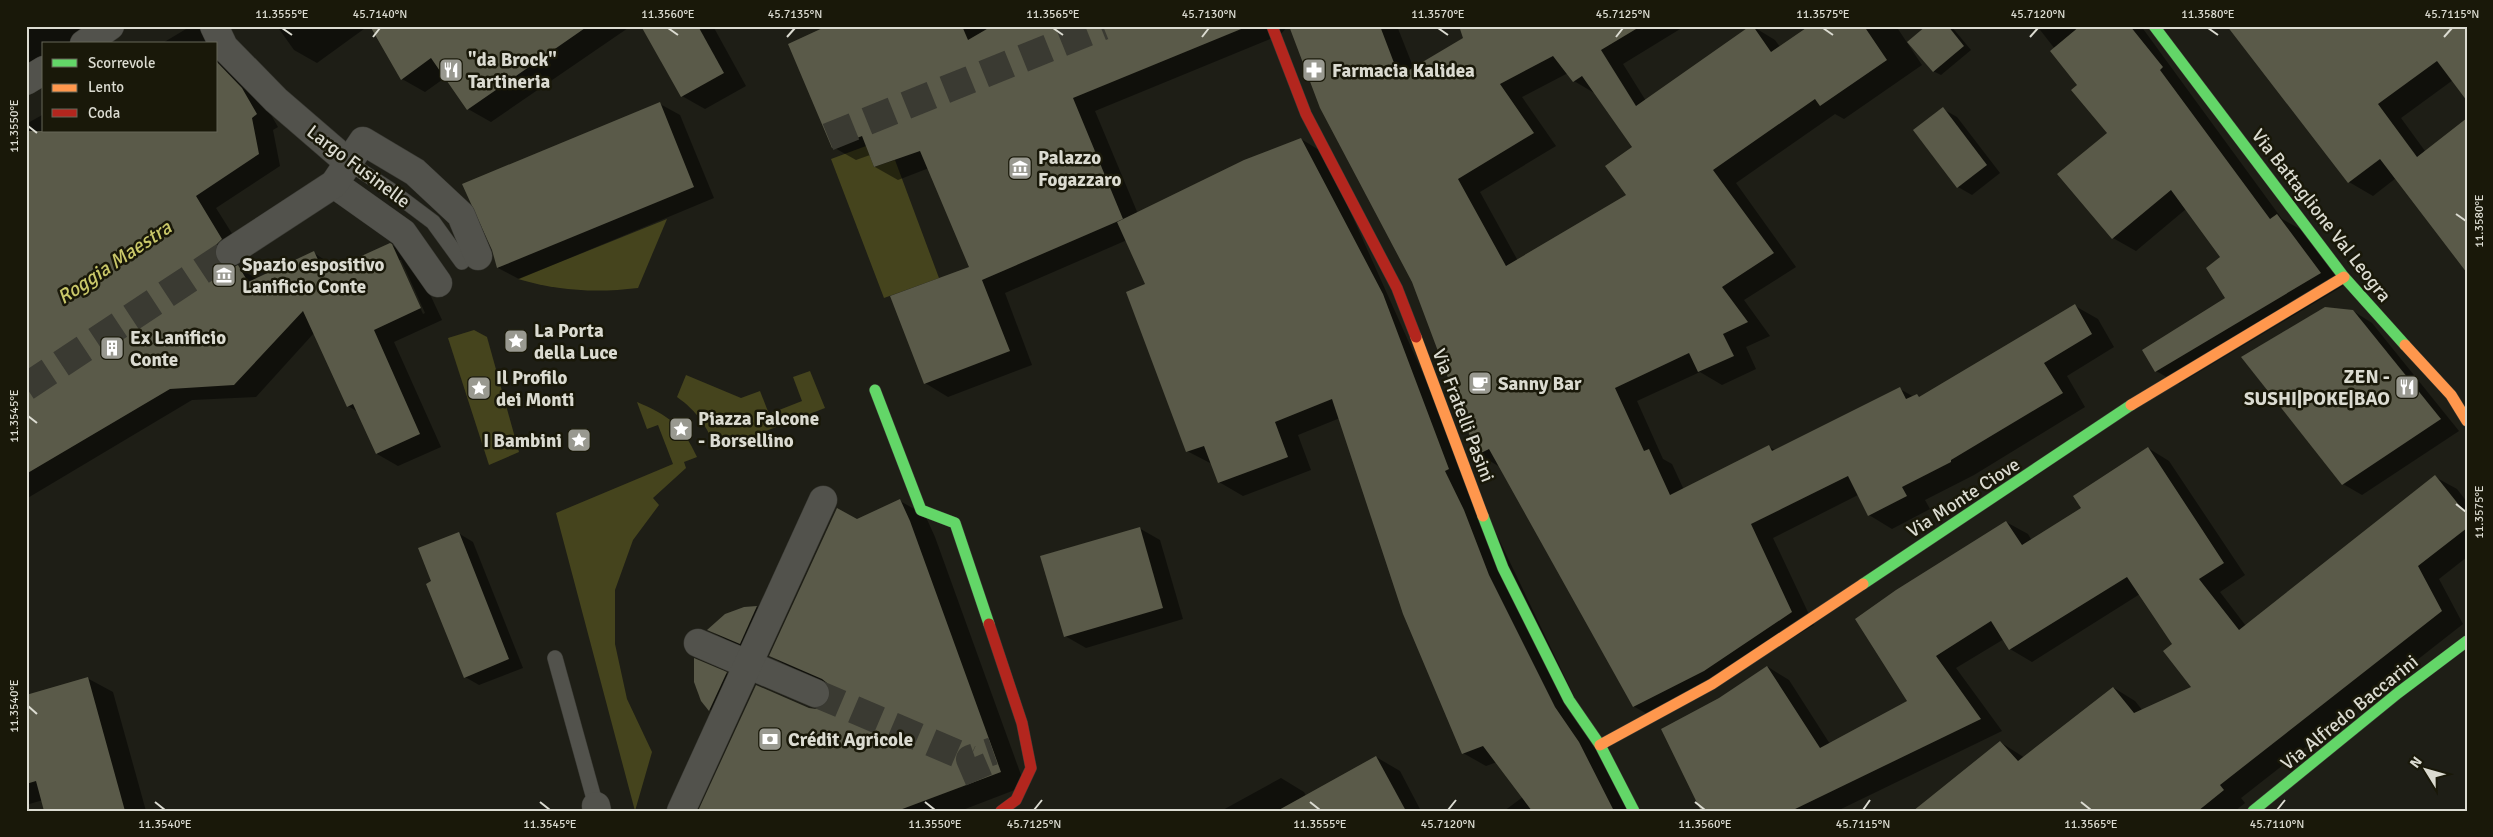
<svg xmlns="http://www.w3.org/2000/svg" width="2493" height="837" font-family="Signika,sans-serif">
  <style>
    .green { fill: #45441d }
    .shadow { fill: #0007; fill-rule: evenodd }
    .building { fill: #5a5a49; fill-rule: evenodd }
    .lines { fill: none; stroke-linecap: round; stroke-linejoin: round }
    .street-tunnel { stroke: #3a3a32; stroke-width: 28; stroke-dasharray: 28 14; stroke-linecap: butt }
    .lane-casing { stroke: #3a3a34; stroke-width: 16 }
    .street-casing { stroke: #3a3a34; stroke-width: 29 }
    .fast-casing { stroke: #3a3a34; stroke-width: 12 }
    .slow-casing { stroke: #3a3a34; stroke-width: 12 }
    .jam-casing { stroke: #3a3a34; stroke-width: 12 }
    .lane { stroke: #52524c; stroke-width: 15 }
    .street { stroke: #52524c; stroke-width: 28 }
    .fast { stroke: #63d668; stroke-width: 11 }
    .slow { stroke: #ff974d; stroke-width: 11 }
    .jam { stroke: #b3261e; stroke-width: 11 }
    .ticks { fill: none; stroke: #dbdbd1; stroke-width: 2 }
    .labels { text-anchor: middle; stroke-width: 5; stroke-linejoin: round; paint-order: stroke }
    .poi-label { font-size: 19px; font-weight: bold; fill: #dbdbd1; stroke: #191809; text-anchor: start }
    .street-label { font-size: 19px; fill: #dbdbd1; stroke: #191809 }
    .water-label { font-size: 20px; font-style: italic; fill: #cac869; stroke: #191809 }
    .neatline { fill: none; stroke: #dbdbd1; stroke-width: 2 }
    .ticks-label { font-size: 12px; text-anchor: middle; fill: #dbdbd1 }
  </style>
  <rect width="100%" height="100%" fill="#1e1e16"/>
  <g class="green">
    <polygon points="866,146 874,167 895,160 939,278 884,298 831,159"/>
    <path d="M667 219 638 288C596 293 559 291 518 279Z"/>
    <polygon points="474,330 487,337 519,452 489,465 448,338"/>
    <path d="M810 371 825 408 717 450C707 427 697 411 677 397L686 375 741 398 760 391 769 414 802 401 793 377Z"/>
    <path d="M637 402C668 415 683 426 697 457L684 462 686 468 653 498 659 505 633 540 615 590V644L627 699 652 752 635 811 556 513 673 464 658 425 647 429Z"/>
  </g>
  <g class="shadow">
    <polygon points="26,26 114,26 89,44 44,44 44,75 26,87"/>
    <path d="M191 26H211L263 101 278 127 273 130 280 166 216 208 243 251 237 258 235 267 258 279 314 253 337 268 390 244 413 258 442 320 394 342 441 447 398 466 377 454 358 412 348 406 314 333 256 397 192 400 26 499V124L44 114V131H216V44H161ZM398 260H401L425 313 423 314Z"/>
    <polygon points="277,26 368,26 317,63 294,50"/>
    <polygon points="372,26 631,26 491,122 468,109 446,77 425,92 402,79"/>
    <polygon points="643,26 713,26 746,86 705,109 682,96"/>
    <polygon points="830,26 1288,26 1280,35 1095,111 1138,214 1301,139 1324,153 1472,483 1629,811 1504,811 1527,794 1497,762 1486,766 1463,753 1340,418 1298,435 1311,470 1243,496 1219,482 1212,464 1187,451 1147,285 1127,240 1005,293 1032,365 948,397 925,383 971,267 929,168 898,180 875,167 870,155 856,160 833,147"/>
    <path d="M1291 26H1397L1414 69 1465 38 1460 26H1685L1623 64 1646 101 1752 26 1775 40 1780 47 1811 26H1896L1908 44 1928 26H1951L1971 50 1941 75 1933 71 1910 43 1908 44 1922 65 1844 119 1835 114 1736 183 1796 267 1744 300 1770 336 1746 347 1756 369 1722 385 1700 372 1637 401 1663 459 1672 464 1684 490 1769 447 1775 450 1900 389 1914 397 1921 398 2075 306 2098 319 2114 347 2067 376 2085 407 1974 475 1925 500 1930 509 1892 529 1869 515 1858 495 1773 538 1814 625 1656 719 1633 706 1500 467 1478 454 1413 282ZM1568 73 1574 81 1596 94 1634 148 1627 195 1518 261 1480 192 1556 146 1522 97Z"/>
    <polygon points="2037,26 2141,26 2282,219 2300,229 2343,286 2179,384 2156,371 2227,299 2222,257 2186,209 2136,251 2113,238 2108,133 2055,49"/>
    <polygon points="2229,26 2467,26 2453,80 2401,118 2425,151 2396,178 2373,196 2349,182"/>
    <polygon points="660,104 680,115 714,198 519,279 498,268 494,250"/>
    <polygon points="1943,109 1957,117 2000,173 1972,195 1958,187"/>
    <polygon points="2353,311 2372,323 2459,431 2362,495 2343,484"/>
    <polygon points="2148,448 2169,461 2245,575 2220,592 2246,626 2435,477 2457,489 2467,502 2467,557 2439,579 2463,624 2241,798 2245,803 2235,811 1915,811 2000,742 2025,758 2114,688 2135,701 2143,711 2193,688 2173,644 2140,594 2032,662 2010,649 2004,639 1956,668 2002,731 1837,811 1702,811 1720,699 1768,667 1789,680 1830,744 1909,701 2006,522 2028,534 2032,541 2083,508"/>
    <polygon points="900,501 925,515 935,537 1025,786 960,811 700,811 809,709 817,710 825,707 830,700 832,690 829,685 795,670 770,656 857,521"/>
    <polygon points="1139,528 1160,540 1183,619 1086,648 1065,636"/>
    <polygon points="458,533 473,542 523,668 479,685 465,677 432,582"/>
    <polygon points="757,607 782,622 766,657 734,644 709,630 744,608"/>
    <polygon points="695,660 727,674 752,688 735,724 710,710 702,700"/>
    <polygon points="87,678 113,692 146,811 46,811 43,800 26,805 26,696"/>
    <polygon points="1376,757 1400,771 1421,811 1221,811 1281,778 1304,792 1306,796"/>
  </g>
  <g class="building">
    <polygon points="370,26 588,26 467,110 431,58 401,80"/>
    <polygon points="641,26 698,26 724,73 681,97"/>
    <polygon points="827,26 962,26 968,40 992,26 1246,27 1073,98 1123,219 982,280 1010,351 924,384 890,296 969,267 920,151 874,167 862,136 832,148 788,44"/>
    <path d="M1289 26H1380L1399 76 1463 38 1459 26H1641L1601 50 1636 106 1750 26H1753L1771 52 1809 26H1864L1887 60 1820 106 1815 99 1713 170 1774 253 1722 287 1748 322 1723 334 1734 356 1698 372 1689 353 1615 388 1644 451 1649 449 1670 495 1769 445 1772 451 1900 387 1906 399 1917 394 1919 397 2075 304 2092 334 2044 363 2063 393 1951 460V462L1902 487 1907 496 1868 516 1848 476 1751 524 1792 612 1704 671 1633 707 1489 449 1477 455 1412 282 1320 108ZM1553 56 1573 82 1582 76 1632 147 1605 166 1626 195 1506 266 1458 179 1534 133 1500 84Z"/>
    <polygon points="1926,26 1948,26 1964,46 1933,72 1907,42"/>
    <polygon points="2080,26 2130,26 2163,67 2160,70 2270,219 2277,214 2321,273 2155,372 2142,350 2225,298 2206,268 2220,257 2171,190 2112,239 2057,174 2107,133 2071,90 2077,85 2050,51"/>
    <polygon points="2227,26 2467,26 2467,101 2437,61 2378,104 2417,157 2467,118 2467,273 2380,159 2348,183"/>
    <polygon points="216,61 242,88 257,114 252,118 259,154 196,196 222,239 216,245 214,253 217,260 223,266 231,268 238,265 248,282 314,251 324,273 390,243 392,244 421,308 374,330 420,434 376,454 353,404 347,407 303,311 234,385 170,389 26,474 26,131 216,131"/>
    <polygon points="660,102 694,187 497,268 492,250 462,184"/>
    <polygon points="1943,107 1987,165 1957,188 1913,130"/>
    <polygon points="1301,138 1383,294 1449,469 1445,471 1464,510 1489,575 1555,707 1579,742 1614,811 1532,811 1483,746 1462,754 1403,614 1332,399 1275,422 1288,457 1218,483 1204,446 1186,452 1126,292 1145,284 1117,222 1244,160"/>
    <polygon points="2325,307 2353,310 2441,419 2342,485 2241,357"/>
    <polygon points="2148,447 2224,563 2199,579 2239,630 2435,475 2467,515 2467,528 2418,566 2442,611 2220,785 2224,790 2198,811 1913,811 2000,741 2018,761 2113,687 2134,713 2191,687 2163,651 2172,644 2127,577 2009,650 1991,621 1936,656 1981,719 1791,811 1701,811 1661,729 1719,698 1767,666 1820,748 1907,701 1855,619 1896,590 2006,521 2022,545 2081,508 2073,496"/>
    <polygon points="900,499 910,521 1001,772 897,811 698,811 756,685 809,708 816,709 824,706 829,700 830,691 827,683 822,679 769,656 837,508 857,519"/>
    <polygon points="1140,527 1163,608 1064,637 1040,556"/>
    <polygon points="459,532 509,659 464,678 426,584 431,581 418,548"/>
    <polygon points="757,606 740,644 707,630 725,614 744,607"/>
    <polygon points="694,658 727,672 709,711 701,701 694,682"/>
    <polygon points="88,677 125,811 44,811 36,781 26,784 26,695"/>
    <polygon points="1376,756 1406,811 1277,811"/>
  </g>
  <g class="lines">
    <g class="street-tunnel">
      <polyline points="828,137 1103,26"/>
      <polyline points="26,387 230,252"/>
      <polyline points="815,693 970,759"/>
      <polyline points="979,780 970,759 993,751"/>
    </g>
    <g class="lane-casing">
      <g id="lane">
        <polyline points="349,163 389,189 433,222 462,262"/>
        <polyline points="555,658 596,806"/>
      </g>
    </g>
    <g class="street-casing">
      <g id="street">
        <polyline points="214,26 224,47 276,100 349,163"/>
        <polyline points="84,44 110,26"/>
        <polyline points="26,81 44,70"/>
        <polyline points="334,184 403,233 438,283"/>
        <polyline points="230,252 334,184 363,141 415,172 461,215 478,256"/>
        <polyline points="698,643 815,693"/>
        <polyline points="596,806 597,811"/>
        <polyline points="681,811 823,500"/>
      </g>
    </g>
    <g class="fast-casing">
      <g id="fast">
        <polyline points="2154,26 2344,277 2405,345"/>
        <polyline points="875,390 921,510 955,523 989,624"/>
        <polyline points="1483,516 1503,568 1569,700 1600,745 1634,811"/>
        <polyline points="1863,584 2131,405"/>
        <polyline points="2253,811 2398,693 2467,641"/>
      </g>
    </g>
    <g class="slow-casing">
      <g id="slow">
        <polyline points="1416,337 1483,516"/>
        <polyline points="2405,345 2451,395 2467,421"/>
        <polyline points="2131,405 2344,277"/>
        <polyline points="1600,745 1712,684 1863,584"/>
      </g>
    </g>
    <g class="jam-casing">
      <g id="jam">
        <polyline points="1272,26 1306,114 1397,288 1416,337"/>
        <polyline points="989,624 1022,723 1031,768 1016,800 1001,811"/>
      </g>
    </g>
    <use href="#lane" class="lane"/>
    <use href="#street" class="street"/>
    <use href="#fast" class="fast"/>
    <use href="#slow" class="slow"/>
    <use href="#jam" class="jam"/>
  </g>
  <path class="ticks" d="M282 28 292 35M668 28 678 35M1053 28 1063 35M1438 28 1448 35M1823 28 1833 35M2208 28 2218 35M373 37 380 28M787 37 795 28M1202 37 1209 28M1616 37 1623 28M2030 37 2038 28M2444 37 2452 28M28 126 37 133M2456 214 2466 221M28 416 37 423M2456 504 2466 512M28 706 37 714M155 802 165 810M540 802 550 810M925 802 935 810M1310 802 1320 810M1695 802 1705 810M2081 802 2091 810M1034 810 1042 800M1448 810 1456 800M1863 810 1870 800M2277 810 2285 800"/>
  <defs>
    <g id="restaurant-square" transform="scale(1.25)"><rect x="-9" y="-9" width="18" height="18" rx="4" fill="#999990" stroke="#191809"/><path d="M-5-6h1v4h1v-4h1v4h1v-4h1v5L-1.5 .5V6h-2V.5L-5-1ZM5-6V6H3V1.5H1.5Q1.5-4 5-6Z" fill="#fff"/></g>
    <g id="pharmacy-square" transform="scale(1.25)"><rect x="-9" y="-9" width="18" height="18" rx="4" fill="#999990" stroke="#191809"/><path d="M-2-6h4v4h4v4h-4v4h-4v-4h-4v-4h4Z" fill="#fff"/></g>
    <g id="museum-square" transform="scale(1.25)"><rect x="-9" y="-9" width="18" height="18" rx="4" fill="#999990" stroke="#191809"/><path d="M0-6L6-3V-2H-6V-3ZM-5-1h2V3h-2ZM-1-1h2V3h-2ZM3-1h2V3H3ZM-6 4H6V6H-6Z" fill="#fff"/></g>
    <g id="sight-square" transform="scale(1.25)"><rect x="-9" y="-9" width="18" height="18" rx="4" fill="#999990" stroke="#191809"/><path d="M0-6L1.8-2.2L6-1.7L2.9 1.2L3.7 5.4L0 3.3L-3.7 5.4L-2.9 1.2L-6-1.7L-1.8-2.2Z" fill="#fff"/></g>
    <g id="building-square" transform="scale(1.25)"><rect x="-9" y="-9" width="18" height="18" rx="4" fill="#999990" stroke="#191809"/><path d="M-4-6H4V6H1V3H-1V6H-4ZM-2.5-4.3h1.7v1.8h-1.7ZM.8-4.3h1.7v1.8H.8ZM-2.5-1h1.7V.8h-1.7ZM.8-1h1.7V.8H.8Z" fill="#fff"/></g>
    <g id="cafe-square" transform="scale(1.25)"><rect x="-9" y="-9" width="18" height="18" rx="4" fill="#999990" stroke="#191809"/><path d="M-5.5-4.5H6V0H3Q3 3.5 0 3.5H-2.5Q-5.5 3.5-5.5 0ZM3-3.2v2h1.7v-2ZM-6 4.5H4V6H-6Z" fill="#fff"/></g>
    <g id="bank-square" transform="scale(1.25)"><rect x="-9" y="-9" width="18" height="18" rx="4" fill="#999990" stroke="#191809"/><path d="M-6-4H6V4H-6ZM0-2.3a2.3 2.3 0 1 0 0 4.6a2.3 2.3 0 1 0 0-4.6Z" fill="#fff"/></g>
  </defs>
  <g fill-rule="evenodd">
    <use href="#restaurant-square" x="451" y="70"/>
    <use href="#pharmacy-square" x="1314" y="70"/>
    <use href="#museum-square" x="1020" y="168"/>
    <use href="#museum-square" x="224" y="275"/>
    <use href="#sight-square" x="516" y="341"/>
    <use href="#building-square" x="112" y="348"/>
    <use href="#cafe-square" x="1480" y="383"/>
    <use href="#restaurant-square" x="2407" y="387"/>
    <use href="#sight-square" x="479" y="388"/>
    <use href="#sight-square" x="681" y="429"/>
    <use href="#sight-square" x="579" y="440"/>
    <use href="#bank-square" x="770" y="739"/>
  </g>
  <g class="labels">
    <g class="poi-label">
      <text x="468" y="66">"da Brock"<tspan x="468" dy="22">Tartineria</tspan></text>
      <text x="1332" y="77">Farmacia Kalidea</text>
      <text x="1038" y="164">Palazzo<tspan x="1038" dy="22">Fogazzaro</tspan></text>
      <text x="242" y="271">Spazio espositivo<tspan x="242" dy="22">Lanificio Conte</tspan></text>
      <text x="534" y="337">La Porta<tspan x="534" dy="22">della Luce</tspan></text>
      <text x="130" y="344">Ex Lanificio<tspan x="130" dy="22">Conte</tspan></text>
      <text x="2390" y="383" text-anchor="end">ZEN -<tspan x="2390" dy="22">SUSHI|POKE|BAO</tspan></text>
      <text x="496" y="384">Il Profilo<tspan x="496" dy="22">dei Monti</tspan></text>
      <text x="1498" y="390">Sanny Bar</text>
      <text x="698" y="425">Piazza Falcone<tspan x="698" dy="22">- Borsellino</tspan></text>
      <text x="562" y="447" text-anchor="end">I Bambini</text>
      <text x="788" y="746">Crédit Agricole</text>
    </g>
    <g class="street-label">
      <text transform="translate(359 166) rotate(37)" y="7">Largo Fusinelle</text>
      <text transform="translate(2322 215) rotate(52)" y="7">Via Battaglione Val Leogra</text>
      <text transform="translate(1464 415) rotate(69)" y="7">Via Fratelli Pasini</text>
      <text transform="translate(1963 497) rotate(-33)" y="7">Via Monte Ciove</text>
      <text transform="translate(2349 712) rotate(-39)" y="7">Via Alfredo Baccarini</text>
    </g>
    <g class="water-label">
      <text transform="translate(114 262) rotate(-34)" y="7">Roggia Maestra</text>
    </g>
  </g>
  <rect width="2493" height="837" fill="none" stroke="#191809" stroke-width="55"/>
  <rect x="42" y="42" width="175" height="90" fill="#191809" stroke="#676659"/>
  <rect x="52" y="59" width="25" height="8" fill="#63d668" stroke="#676659"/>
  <text x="88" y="68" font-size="15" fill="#dbdbd1">Scorrevole</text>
  <rect x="52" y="84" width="25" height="8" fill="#ff974d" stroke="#676659"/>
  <text x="88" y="92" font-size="15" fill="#dbdbd1">Lento</text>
  <rect x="52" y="109" width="25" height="8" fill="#b3261e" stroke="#676659"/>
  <text x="88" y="118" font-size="15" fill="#dbdbd1">Coda</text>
  <g transform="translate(2426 770) rotate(307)" stroke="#191809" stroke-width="4" paint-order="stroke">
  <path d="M0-4L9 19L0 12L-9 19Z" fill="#dbdbd1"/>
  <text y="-8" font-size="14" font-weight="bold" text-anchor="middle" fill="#dbdbd1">N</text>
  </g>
  <rect x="28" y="28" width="2438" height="782" class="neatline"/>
  <g class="ticks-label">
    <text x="282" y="18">11.3555°E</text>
    <text x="380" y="18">45.7140°N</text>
    <text x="668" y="18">11.3560°E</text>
    <text x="795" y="18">45.7135°N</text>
    <text x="1053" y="18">11.3565°E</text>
    <text x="1209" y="18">45.7130°N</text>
    <text x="1438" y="18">11.3570°E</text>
    <text x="1623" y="18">45.7125°N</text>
    <text x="1823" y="18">11.3575°E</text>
    <text x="2038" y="18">45.7120°N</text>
    <text x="2208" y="18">11.3580°E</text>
    <text x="2452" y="18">45.7115°N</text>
    <text transform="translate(14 126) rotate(-90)" y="4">11.3550°E</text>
    <text transform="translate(2479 221) rotate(-90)" y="4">11.3580°E</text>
    <text transform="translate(14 416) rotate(-90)" y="4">11.3545°E</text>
    <text transform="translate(2479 512) rotate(-90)" y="4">11.3575°E</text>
    <text transform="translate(14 706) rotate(-90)" y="4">11.3540°E</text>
    <text x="165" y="828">11.3540°E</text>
    <text x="550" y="828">11.3545°E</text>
    <text x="935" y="828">11.3550°E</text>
    <text x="1034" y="828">45.7125°N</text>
    <text x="1320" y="828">11.3555°E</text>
    <text x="1448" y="828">45.7120°N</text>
    <text x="1705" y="828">11.3560°E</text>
    <text x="1863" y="828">45.7115°N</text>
    <text x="2091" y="828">11.3565°E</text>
    <text x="2277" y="828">45.7110°N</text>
  </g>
</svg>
